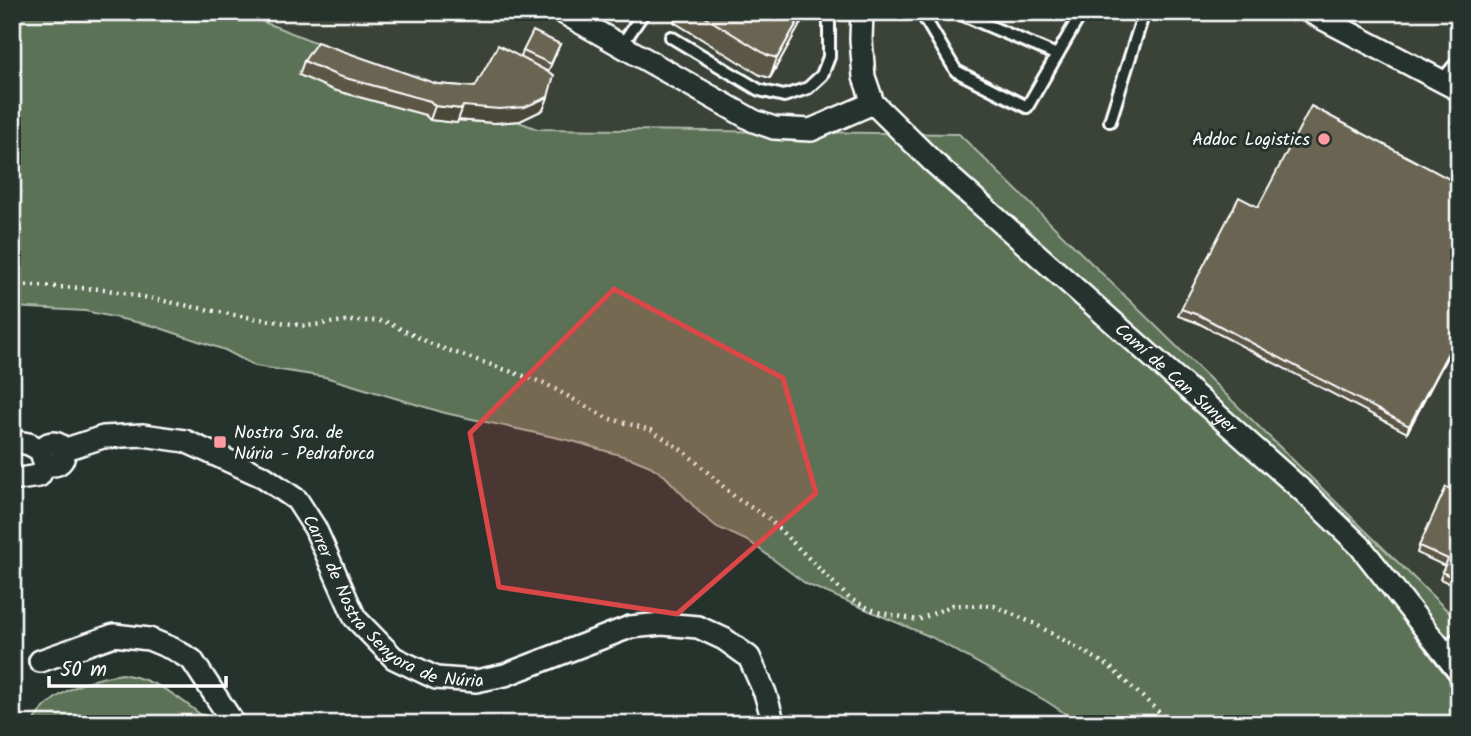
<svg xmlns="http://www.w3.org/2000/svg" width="1471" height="736" font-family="Kalam,sans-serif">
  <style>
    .built { fill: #3a4238 }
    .green { fill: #5c7256; stroke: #aeb8aa; stroke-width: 2 }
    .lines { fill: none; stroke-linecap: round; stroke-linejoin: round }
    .lane-casing { stroke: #fff; stroke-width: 16 }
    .street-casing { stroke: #fff; stroke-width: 26 }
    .path { stroke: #fff; stroke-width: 4.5; stroke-dasharray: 2 5; stroke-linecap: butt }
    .lane { stroke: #26332d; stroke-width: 10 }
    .street { stroke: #26332d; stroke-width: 21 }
    .wall { fill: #5b5747; stroke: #fff; stroke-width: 2 }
    .shaded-wall { fill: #4a4739; stroke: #fff; stroke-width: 2 }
    .building { fill: #6a6552; stroke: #fff; stroke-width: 2 }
    .marked { fill: #dc4848; fill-opacity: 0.2; stroke: #dc4848; stroke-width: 5; stroke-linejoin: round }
    .poi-dot { fill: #ff9aa2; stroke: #26332d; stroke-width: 2.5 }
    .labels { text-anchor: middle; stroke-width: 6; stroke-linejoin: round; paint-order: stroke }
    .poi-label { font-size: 18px; fill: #fff; stroke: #26332d; text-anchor: end }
    .street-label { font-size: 18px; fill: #fff; stroke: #26332d }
  </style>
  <rect width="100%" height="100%" fill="#26332d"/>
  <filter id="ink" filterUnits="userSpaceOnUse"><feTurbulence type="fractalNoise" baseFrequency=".0143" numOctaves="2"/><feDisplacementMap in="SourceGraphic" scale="14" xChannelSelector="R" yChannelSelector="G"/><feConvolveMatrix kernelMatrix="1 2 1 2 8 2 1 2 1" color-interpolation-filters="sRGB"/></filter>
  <g filter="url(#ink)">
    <polygon class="built" points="238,12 1459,12 1459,622 959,134 537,129"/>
    <g class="green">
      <polygon points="12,12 238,12 537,129 959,134 1459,622 1459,724 1081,724 1046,701 931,637 806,584 750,542 717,527 702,515 665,476 650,466 633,459 572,441 445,413 325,377 255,366 225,350 154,326 85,311 12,307"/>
      <path d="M122 674C159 680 184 701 212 724H31C51 692 87 679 122 674Z"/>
    </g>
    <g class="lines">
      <g class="lane-casing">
        <g id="lane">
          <polyline points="921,12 956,71 1027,107 1082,12"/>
          <polyline points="956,12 1057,55"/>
          <polyline points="1456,14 1459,16"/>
          <polyline points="671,37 759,90 784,96 808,88 822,75 829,57 829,12"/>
          <polyline points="621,46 644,12"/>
          <polyline points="1441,81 1459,60"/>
          <polyline points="1110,121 1144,12"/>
          <polyline points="1443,652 1459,637"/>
        </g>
      </g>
      <g class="street-casing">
        <g id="street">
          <polyline points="562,12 754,121 774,128 811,130 873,103"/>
          <path id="s1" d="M862 12 861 39 864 77 873 103 932 161 1304 492 1360 546 1459 672"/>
          <polyline points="1310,12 1459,90"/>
          <polyline points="12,441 29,444 42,451"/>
          <circle cx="53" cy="454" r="11"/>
          <path id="s2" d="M63 450 103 437 143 435 185 441 264 477 297 500 315 528 355 618 394 658 436 678 476 681 505 675 630 627 662 624 698 627 724 639 749 657 765 693 774 724"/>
          <polyline points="12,480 39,476 47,463"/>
          <polyline points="40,661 114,635 149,639 173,649 192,660 234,724"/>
        </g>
      </g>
      <polyline class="path" points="12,285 103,289 240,316 306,326 345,321 384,321 436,346 544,383 607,418 651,430 685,452 736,498 768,518 850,599 877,612 918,620 953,605 994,606 1035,624 1109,666 1172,724"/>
      <use href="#lane" class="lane"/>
      <use href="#street" class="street"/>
    </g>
    <g class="wall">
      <polygon points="480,12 516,12 494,20"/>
      <polygon points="677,12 807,12 770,78 760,75 674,22"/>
      <polygon points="560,44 548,72 548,97 543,110 520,121 494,123 458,120 457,123 430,120 425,115 333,90 299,75 304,61 437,84 475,87 521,57 523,51"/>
      <polygon points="1181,309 1459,334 1407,433 1198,323 1178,316"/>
      <polygon points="1459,493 1459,588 1440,579 1445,566 1417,553 1419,546"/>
    </g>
    <g class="shaded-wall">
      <polygon points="500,12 516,12 494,20 497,13"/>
      <polygon points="803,12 807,12 770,78 777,58"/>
      <polygon points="548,97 543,110 520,121 494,123 458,120 463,106"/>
      <polygon points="435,106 462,109 457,123 430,120"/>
      <polygon points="1459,332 1459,334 1407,433 1409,426"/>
    </g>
    <g class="building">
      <polygon points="697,12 803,12 777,58 767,55"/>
      <polygon points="533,31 560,44 551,64 523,51"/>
      <polygon points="317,42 437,84 475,87 498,45 554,75 548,97 525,107 499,109 463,106 462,109 435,106 430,101 338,76 304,61"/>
      <polygon points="1311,106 1459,184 1459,332 1409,426 1201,316 1181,309 1239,197 1258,207"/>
      <polygon points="1446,487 1459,493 1459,580 1442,572 1448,559 1419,546"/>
    </g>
  </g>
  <path class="marked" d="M614 289 783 378 816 493 677 614 499 587 470 433Z"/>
  <g class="poi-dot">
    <circle cx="1324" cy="139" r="7"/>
    <rect x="213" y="435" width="14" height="14" rx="3.5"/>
  </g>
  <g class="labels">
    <g class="poi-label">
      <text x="1310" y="145">Addoc Logistics</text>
      <text x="234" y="438" text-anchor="start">Nostra Sra. de<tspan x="234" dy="21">Núria - Pedraforca</tspan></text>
    </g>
    <g class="street-label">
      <text dy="6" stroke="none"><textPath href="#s1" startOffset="502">Camí de Can Sunyer</textPath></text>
      <text dy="6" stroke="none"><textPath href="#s2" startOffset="402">Carrer de Nostra Senyora de Núria</textPath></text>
    </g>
  </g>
  <rect width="1471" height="736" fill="none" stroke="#26332d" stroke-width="42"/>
  <rect x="21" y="21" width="1429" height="694" fill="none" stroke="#fff" stroke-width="2.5" filter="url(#ink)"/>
  <path d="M49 676v10h177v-10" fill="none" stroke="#ffffff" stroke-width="3.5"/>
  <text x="60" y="676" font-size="21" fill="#ffffff" stroke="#26332d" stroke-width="5" paint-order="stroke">50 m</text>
</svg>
